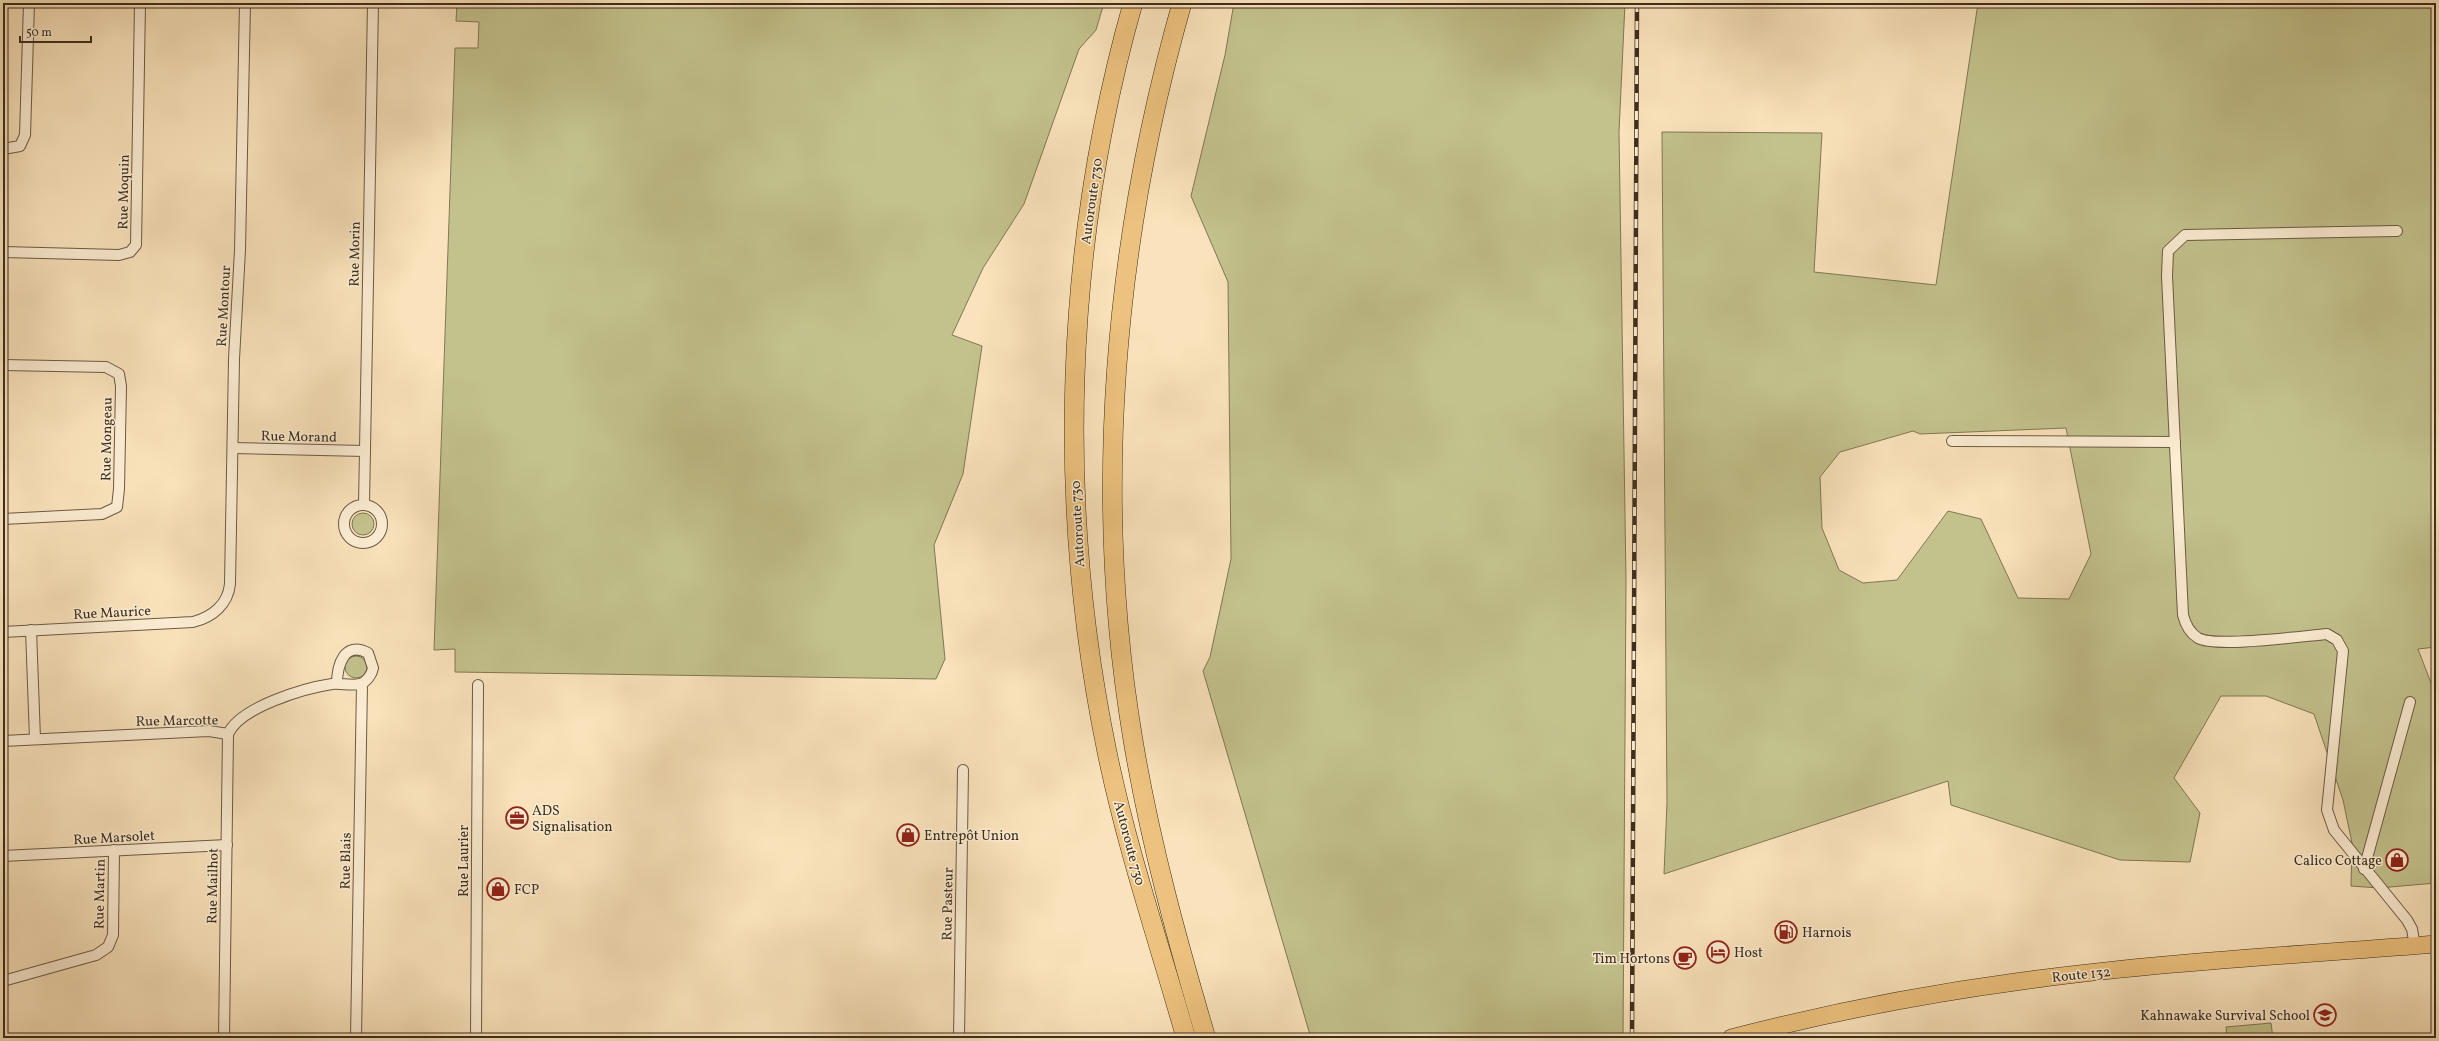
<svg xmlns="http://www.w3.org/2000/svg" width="2439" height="1041" font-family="Vollkorn,serif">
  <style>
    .green { fill: #c3c28d; stroke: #807855; fill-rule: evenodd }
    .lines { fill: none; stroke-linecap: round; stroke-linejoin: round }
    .minor-casing { stroke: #6c5a45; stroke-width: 12 }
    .trunk-casing { stroke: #3c2d1d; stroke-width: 18 }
    .motorway-casing { stroke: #3c2d1d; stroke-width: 20 }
    .minor { stroke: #fcedd3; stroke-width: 10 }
    .trunk { stroke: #edc27e; stroke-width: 17 }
    .motorway { stroke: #edc27e; stroke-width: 19 }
    .rail-casing { stroke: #3c2d1d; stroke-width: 4.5 }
    .rail { stroke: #fcedd3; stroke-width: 3; stroke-dasharray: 9; stroke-linecap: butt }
    .labels { text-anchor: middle; stroke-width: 3; stroke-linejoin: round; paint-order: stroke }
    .street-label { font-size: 14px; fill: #3c2d1d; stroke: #fcedd3 }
    .poi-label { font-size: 14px; fill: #3c2d1d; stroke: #fcedd3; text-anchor: start }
  </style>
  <rect width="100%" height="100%" fill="#fae3bc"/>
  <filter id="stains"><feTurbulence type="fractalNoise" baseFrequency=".005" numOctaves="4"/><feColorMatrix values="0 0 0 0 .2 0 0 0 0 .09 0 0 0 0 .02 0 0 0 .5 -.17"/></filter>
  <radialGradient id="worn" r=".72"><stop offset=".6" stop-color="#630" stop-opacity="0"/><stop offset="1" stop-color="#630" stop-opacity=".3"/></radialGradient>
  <g class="green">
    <polygon points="457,3 1104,3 1096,30 1079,49 1024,204 983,268 952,335 982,346 963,474 934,545 945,659 936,679 455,672 455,649 434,650 455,48 478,48 479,22 456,21"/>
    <polygon points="1234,3 1625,3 1619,132 1626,580 1623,1038 1311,1038 1203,671 1210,657 1231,559 1228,282 1191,196 1225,55"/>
    <path d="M1978 3H2436V647L2418 649 2436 696V883L2379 888 2351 886 2352 843 2343 800 2314 714 2266 696H2221L2174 778 2200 813 2190 862 2120 860 1951 805 1948 781 1664 874 1667 803 1662 132 1822 133 1814 272 1936 285ZM2066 428 2091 554 2069 599 2018 598 1981 519 1948 511 1897 580 1863 583 1839 570 1822 528 1820 477 1840 452 1913 431 1920 434Z"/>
    <circle cx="363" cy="524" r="11"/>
    <circle cx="356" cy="667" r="11"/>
    <polygon points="2271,1023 2273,1038 2227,1038 2226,1027"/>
  </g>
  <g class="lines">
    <g class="minor-casing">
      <g id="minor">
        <polyline points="3,149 20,146 25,135 29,3"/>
        <path d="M2397 231 2185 235 2168 251 2167 276 2183 615C2185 623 2190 633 2198 638 2215 648 2303 636 2327 634L2337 640 2343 651 2327 810 2334 830 2407 920 2412 929 2415 946"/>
        <polyline points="3,252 119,255 130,252 136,245 140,3"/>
        <polyline points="3,365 106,367 119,374 121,386 119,489 117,507 102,514 3,519"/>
        <polyline points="1952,441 2175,442"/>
        <polyline points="233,448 365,451"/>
        <polyline points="364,505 373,3"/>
        <circle cx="363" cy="524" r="19"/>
        <polyline points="31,630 35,739"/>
        <path d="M3 632 193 622C213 617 228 604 230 584L234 359 240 250 245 3"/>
        <path d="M3 741 209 731 228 734C240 707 305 688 332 684 341 683 351 686 360 684 367 682 372 674 373 668L368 653C344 640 337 666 337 684"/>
        <polyline points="3,856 227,845"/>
        <polyline points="2364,869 2410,702"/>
        <polyline points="3,981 96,955 108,947 113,935 114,850"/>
        <polyline points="224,1038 228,734"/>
        <polyline points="356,1038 362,684"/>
        <polyline points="476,1038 478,685"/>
        <polyline points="959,1038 963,770"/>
      </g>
    </g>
    <g class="trunk-casing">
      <path id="trunk" d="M1731 1038C1827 1013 1925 994 2022 981 2159 962 2298 955 2436 944"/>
    </g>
    <g class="motorway-casing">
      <g id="motorway">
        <path d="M1133 3C1064 246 1056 505 1107 752 1127 849 1159 943 1186 1038"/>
        <path d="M1182 3C1114 242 1092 495 1133 740 1150 842 1177 940 1206 1038"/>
      </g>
    </g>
    <use href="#minor" class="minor"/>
    <use href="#trunk" class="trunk"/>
    <use href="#motorway" class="motorway"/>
    <g class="rail-casing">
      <polyline id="rail" points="1632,1038 1637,3"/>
    </g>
    <use href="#rail" class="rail"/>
  </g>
  <defs>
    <g id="office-ring" transform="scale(1.15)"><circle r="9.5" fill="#fcedd3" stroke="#8f2418" stroke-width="1.5"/><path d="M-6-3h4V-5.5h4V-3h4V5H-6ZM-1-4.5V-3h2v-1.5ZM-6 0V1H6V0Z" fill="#8f2418"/></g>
    <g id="shop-ring" transform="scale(1.15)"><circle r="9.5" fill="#fcedd3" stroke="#8f2418" stroke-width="1.5"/><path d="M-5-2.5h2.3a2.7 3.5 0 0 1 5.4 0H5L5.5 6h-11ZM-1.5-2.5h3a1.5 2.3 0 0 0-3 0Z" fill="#8f2418"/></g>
    <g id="fuel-ring" transform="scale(1.15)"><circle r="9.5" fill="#fcedd3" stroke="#8f2418" stroke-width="1.5"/><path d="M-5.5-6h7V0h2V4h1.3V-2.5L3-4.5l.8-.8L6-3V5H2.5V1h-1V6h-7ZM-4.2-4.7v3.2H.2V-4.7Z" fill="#8f2418"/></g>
    <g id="hotel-ring" transform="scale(1.15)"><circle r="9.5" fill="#fcedd3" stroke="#8f2418" stroke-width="1.5"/><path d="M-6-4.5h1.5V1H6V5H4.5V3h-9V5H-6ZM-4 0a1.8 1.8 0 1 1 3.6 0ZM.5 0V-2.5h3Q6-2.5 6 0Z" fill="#8f2418"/></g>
    <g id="cafe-ring" transform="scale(1.15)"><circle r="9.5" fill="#fcedd3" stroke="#8f2418" stroke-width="1.5"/><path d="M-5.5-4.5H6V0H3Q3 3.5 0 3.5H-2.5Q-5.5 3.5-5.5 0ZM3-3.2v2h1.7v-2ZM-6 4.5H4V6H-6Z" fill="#8f2418"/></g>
    <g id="school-ring" transform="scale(1.15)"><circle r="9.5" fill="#fcedd3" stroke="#8f2418" stroke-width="1.5"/><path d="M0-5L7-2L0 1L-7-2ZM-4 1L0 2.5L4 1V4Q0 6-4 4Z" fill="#8f2418"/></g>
  </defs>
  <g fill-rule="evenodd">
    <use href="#office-ring" x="517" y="818"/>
    <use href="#shop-ring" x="908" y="835"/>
    <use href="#shop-ring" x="2397" y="860"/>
    <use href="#shop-ring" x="498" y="889"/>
    <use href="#fuel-ring" x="1786" y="932"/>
    <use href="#hotel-ring" x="1718" y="952"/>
    <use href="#cafe-ring" x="1685" y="958"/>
    <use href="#school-ring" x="2325" y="1015"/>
  </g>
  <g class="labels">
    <g class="street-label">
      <text transform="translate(123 192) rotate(-89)" y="5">Rue Moquin</text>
      <text transform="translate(1091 201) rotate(-82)" y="5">Autoroute 730</text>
      <text transform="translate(354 254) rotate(-89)" y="5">Rue Morin</text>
      <text transform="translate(223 306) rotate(-87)" y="5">Rue Montour</text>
      <text transform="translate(299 436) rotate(1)" y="5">Rue Morand</text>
      <text transform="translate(106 439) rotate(-89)" y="5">Rue Mongeau</text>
      <text transform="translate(1077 524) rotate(-93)" y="5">Autoroute 730</text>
      <text transform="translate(112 612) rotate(-3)" y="5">Rue Maurice</text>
      <text transform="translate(177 720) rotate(-1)" y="5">Rue Marcotte</text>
      <text transform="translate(114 837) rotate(-3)" y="5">Rue Marsolet</text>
      <text transform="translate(1130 843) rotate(75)" y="5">Autoroute 730</text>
      <text transform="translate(345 861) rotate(-89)" y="5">Rue Blais</text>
      <text transform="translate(463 861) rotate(-90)" y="5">Rue Laurier</text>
      <text transform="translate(212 886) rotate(-89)" y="5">Rue Mailhot</text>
      <text transform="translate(99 894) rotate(-89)" y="5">Rue Martin</text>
      <text transform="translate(947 904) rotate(-89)" y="5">Rue Pasteur</text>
      <text transform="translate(2081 974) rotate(-6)" y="5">Route 132</text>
    </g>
    <g class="poi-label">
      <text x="532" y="815">ADS<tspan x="532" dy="16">Signalisation</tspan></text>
      <text x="924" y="840">Entrepôt Union</text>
      <text x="2382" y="865" text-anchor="end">Calico Cottage</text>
      <text x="514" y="894">FCP</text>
      <text x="1802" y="937">Harnois</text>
      <text x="1734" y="957">Host</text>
      <text x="1670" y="963" text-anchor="end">Tim Hortons</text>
      <text x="2310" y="1020" text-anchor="end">Kahnawake Survival School</text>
    </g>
  </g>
  <rect width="2439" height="1041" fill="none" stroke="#fae3bc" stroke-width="16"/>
  <rect x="4" y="4" width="2431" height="1033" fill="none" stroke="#3c2d1d" stroke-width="2"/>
  <rect x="8" y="8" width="2423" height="1025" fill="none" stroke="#3c2d1d"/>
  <path d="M20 36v6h71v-6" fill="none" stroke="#3c2d1d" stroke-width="2"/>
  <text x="26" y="36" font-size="12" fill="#3c2d1d" stroke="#fcedd3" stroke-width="3" paint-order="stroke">50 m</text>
  <rect width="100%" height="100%" filter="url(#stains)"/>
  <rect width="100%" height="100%" fill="url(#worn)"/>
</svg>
